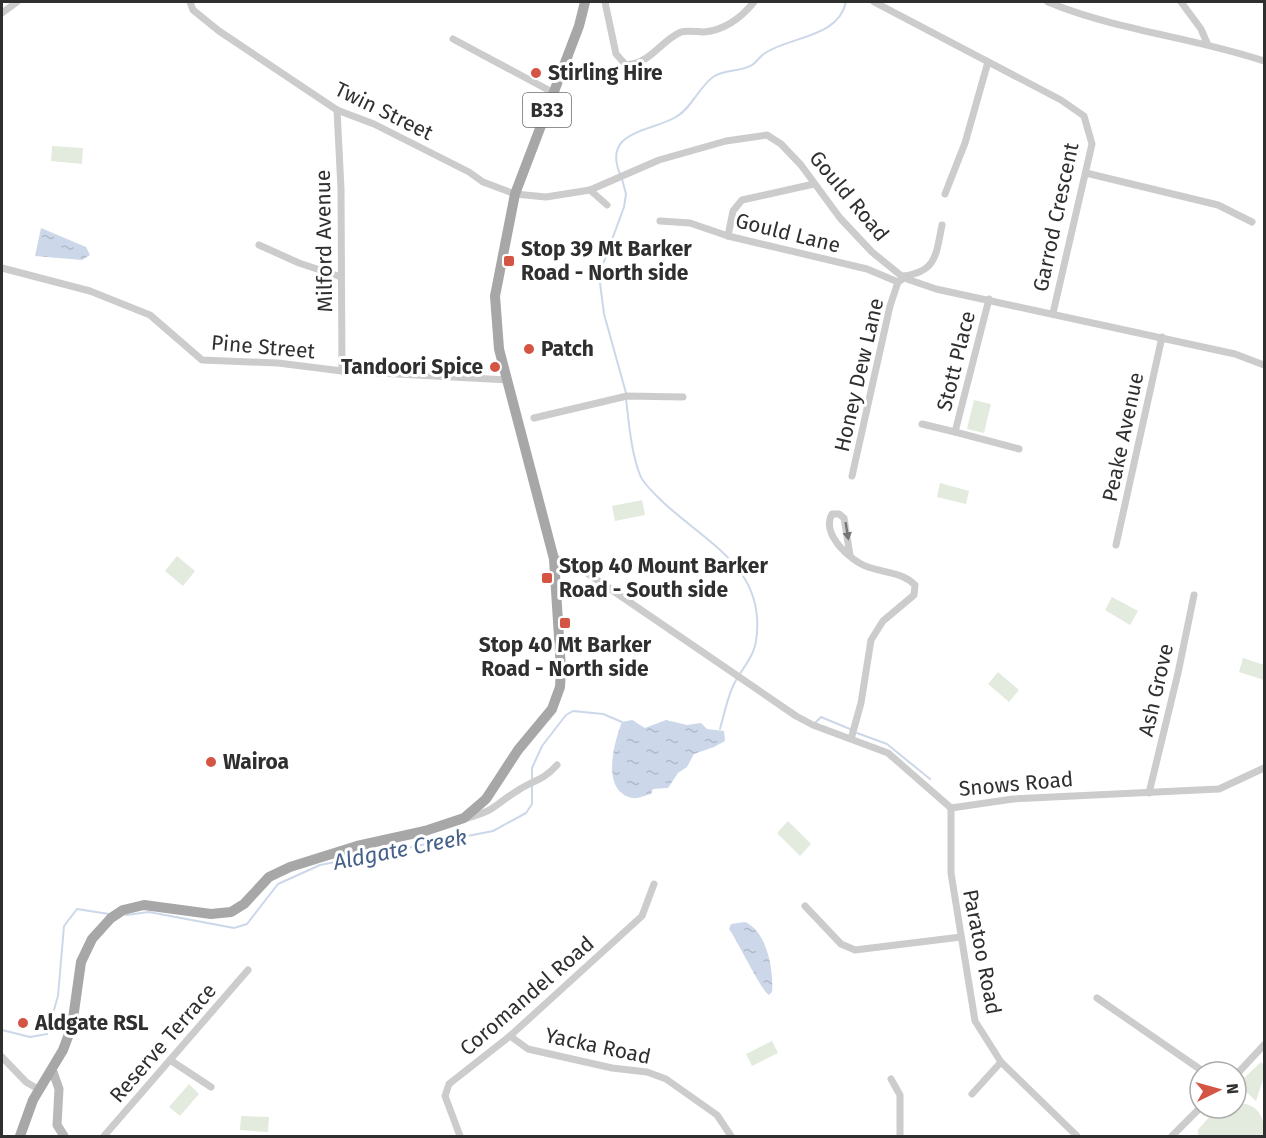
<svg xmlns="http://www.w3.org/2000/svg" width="1266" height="1138" font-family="'Fira Sans',sans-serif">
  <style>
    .park { fill: #e2ebde }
    .water { fill: url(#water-ripples) }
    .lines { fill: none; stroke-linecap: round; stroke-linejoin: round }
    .stream { stroke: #ccd8e9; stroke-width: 2 }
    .street { stroke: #ccc; stroke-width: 7 }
    .secondary { stroke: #b9b9b9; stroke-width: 9 }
    .primary { stroke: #a7a7a7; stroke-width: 10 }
    .oneway { fill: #767676 }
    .poi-dot { fill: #d45543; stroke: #fff; stroke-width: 2 }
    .labels { text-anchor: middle; stroke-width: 6; stroke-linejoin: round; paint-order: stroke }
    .shield { fill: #fff; stroke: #6d6d6d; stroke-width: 1.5 }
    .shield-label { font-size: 20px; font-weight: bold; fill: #2f2f2f }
    .poi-label { font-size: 21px; font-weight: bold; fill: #2f2f2f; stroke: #fff; text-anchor: start }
    .street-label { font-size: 21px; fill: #2f2f2f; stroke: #fff }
    .water-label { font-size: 22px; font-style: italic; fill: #456189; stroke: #fff }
  </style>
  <defs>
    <pattern id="water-ripples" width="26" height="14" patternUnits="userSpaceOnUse" patternTransform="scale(1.5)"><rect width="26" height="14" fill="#ccd8e9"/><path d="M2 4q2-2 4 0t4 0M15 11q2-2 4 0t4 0" fill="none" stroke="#b0bac8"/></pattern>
  </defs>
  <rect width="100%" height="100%" fill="#fff"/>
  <g class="park">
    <polygon points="52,146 83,148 82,164 51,161"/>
    <polygon points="974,400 991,404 984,433 967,429"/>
    <polygon points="940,483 969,491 966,504 937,497"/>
    <polygon points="642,500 645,515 615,521 612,506"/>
    <polygon points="177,556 195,571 183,586 165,571"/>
    <polygon points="1112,597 1138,611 1130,625 1105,610"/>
    <polygon points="1243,658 1264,665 1264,680 1239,672"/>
    <polygon points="998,672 1019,690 1009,702 988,684"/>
    <polygon points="788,821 811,844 800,856 777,833"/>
    <polygon points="772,1041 778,1053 752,1066 746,1054"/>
    <polygon points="1261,1062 1264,1065 1264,1077 1256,1101 1241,1087 1243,1079"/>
    <polygon points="189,1084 199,1094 180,1116 169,1107"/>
    <path d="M1236 1103C1258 1103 1265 1116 1264 1136H1198V1130C1212 1114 1214 1108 1236 1108Z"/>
    <polygon points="241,1116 269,1117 268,1132 240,1130"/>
  </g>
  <g class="water">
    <polygon points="41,228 86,247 90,255 82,260 35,256"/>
    <path d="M632 720 645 728 666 720 687 725 701 723 707 729 724 731 725 741 714 747 694 754 687 767 678 773 668 788 653 789 651 794C646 795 638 799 633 798 600 792 614 742 622 722Z"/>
    <path d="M745 922C767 931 774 971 772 992L769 995C760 989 739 943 729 929L731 924Z"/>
  </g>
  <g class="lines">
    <g class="stream">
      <path d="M620 174C602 131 650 132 676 117 691 109 699 87 713 77 724 69 741 72 752 65 757 62 760 56 765 53 791 36 838 38 846 2"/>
      <polyline points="622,179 626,194 624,207 599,275 604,314 626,393"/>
      <path d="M626 399C629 423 631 452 640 475 644 485 656 495 664 503 708 544 767 569 756 641 754 657 740 671 733 686 727 699 724 715 720 729"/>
      <polyline points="815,723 821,717 850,729"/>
      <polyline points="857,733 887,744 930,779"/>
      <polyline points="126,915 149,912 234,928 247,924 278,884 320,865 493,831 526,813 532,804 532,768 542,746 566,715 573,711 603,714 622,722"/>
      <polyline points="2,1030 30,1037 47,1034 58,996 64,926 77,909 109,914"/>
    </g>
    <g class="street">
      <polyline points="190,2 193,10 219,31 337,110 374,124 469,172 483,182 515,194 546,197 590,190 659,160 726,141 767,135 781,144 801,165 840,218 872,252 904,278 936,289 1235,354 1264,365"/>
      <path d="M605 2 616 54 626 65C652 63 660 41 681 32 687 30 697 32 704 32 725 30 741 18 754 2"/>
      <polyline points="874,2 1061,100 1084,116 1092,144 1053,313"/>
      <path d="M1048 2C1118 31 1193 37 1264 61"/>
      <polyline points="1181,2 1201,29 1207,43"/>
      <polyline points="2,13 17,2"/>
      <polyline points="453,39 554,93"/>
      <polyline points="337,110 341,189 342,371"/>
      <polyline points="1086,173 1218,205 1252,222"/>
      <polyline points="590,190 607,205"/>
      <polyline points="945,194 965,143 988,62"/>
      <polyline points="660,221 690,223 728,236 867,269 898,282 904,278"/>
      <polyline points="728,236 733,211 742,200 814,184"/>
      <polyline points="259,245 299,263 341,277"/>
      <polyline points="2,268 90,291 150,315 202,360 278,363 342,371 508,380"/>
      <path d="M903 276C937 272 936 254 942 225"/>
      <polyline points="989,299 955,432 1019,449"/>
      <polyline points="534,418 627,396 683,397"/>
      <polyline points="922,424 955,432"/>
      <polyline points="852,476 890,306 898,282"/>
      <polyline points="1116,545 1162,337"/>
      <path d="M850 555 844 518 839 514H832C821 534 850 561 868 567 885 573 902 572 915 585L914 595 883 621 871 640 861 703 851 739"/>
      <polyline points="554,559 568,560 796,716 813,725 888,753 951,808 1013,799 1219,789 1264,768"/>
      <polyline points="1149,793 1178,673 1194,595"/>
      <polyline points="951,808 951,873 975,1021 1001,1062 1077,1136"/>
      <path d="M467 818C495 811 494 805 517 791 533 780 543 781 557 765"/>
      <polyline points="805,906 841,944 855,950 961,937"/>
      <polyline points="1097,998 1204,1072"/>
      <polyline points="510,1036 528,1049 612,1068 647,1072 666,1079 717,1115 731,1136"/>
      <polyline points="2,1057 26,1082 38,1089"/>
      <polyline points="170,1060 211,1087"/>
      <polyline points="1236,1075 1264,1045"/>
      <polyline points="891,1079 900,1095 900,1136"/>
      <polyline points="972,1094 1001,1062"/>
      <polyline points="104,1136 248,970"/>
      <polyline points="460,1136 445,1096 449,1084 510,1036 642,916 654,884"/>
      <polyline points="1172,1136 1200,1108"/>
    </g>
    <polyline class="secondary" points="52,1069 59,1089 57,1125 64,1136"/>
    <polyline class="primary" points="20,1136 33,1100 63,1050 72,1026 81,962 92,939 111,918 123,910 144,905 211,914 231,912 244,904 269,877 290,867 357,846 425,831 464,818 486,799 518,750 552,709 560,687 561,669 554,559 499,349 495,296 515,194 579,26 585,2"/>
  </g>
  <defs><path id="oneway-solid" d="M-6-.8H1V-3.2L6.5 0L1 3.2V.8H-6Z" transform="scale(1.5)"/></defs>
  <use class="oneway" href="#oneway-solid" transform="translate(847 531) rotate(81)"/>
  <g class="poi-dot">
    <circle cx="536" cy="73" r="6"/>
    <rect x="503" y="255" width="12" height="12" rx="3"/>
    <circle cx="529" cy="349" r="6"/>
    <circle cx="495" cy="367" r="6"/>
    <rect x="541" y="572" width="12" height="12" rx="3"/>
    <rect x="559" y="617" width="12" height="12" rx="3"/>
    <circle cx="211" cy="762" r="6"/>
    <circle cx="23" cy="1023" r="6"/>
  </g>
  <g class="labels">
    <rect class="shield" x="523" y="93" width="48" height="34" rx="4.5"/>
    <g class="shield-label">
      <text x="547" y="117">B33</text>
    </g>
    <g class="poi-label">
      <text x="548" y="80">Stirling Hire</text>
      <text x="521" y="256">Stop 39 Mt Barker<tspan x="521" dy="24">Road - North side</tspan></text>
      <text x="541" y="356">Patch</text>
      <text x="483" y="374" text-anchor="end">Tandoori Spice</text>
      <text x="559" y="573">Stop 40 Mount Barker<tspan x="559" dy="24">Road - South side</tspan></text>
      <text x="565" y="652" text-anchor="middle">Stop 40 Mt Barker<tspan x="565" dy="24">Road - North side</tspan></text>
      <text x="223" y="769">Wairoa</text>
      <text x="35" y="1030">Aldgate RSL</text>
    </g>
    <g class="street-label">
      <text transform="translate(384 111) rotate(26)" y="7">Twin Street</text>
      <text transform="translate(849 196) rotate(50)" y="7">Gould Road</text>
      <text transform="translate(1056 217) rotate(-78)" y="7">Garrod Crescent</text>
      <text transform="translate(788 233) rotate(14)" y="7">Gould Lane</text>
      <text transform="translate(324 241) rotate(-91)" y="7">Milford Avenue</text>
      <text transform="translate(263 347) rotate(5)" y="7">Pine Street</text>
      <text transform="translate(956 361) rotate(-76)" y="7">Stott Place</text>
      <text transform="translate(859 375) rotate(-77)" y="7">Honey Dew Lane</text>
      <text transform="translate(1123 437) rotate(-78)" y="7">Peake Avenue</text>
      <text transform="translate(1156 690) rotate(-77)" y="7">Ash Grove</text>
      <text transform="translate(1016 784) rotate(-5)" y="7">Snows Road</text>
      <text transform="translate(982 952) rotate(79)" y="7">Paratoo Road</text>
      <text transform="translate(527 996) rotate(-41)" y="7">Coromandel Road</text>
      <text transform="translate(163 1043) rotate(-49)" y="7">Reserve Terrace</text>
      <text transform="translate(598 1046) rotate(12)" y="7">Yacka Road</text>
    </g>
    <g class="water-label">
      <text transform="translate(400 849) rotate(-11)" y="8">Aldgate Creek</text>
    </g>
  </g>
  <rect width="1266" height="1138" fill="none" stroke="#2f2f2f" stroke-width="6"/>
  <g transform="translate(1218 1090) rotate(85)"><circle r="28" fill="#ffffff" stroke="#acacac" stroke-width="1.5"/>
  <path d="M0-4.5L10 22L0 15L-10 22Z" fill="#d45543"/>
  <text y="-9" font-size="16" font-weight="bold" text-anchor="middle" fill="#2f2f2f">N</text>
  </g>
</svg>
